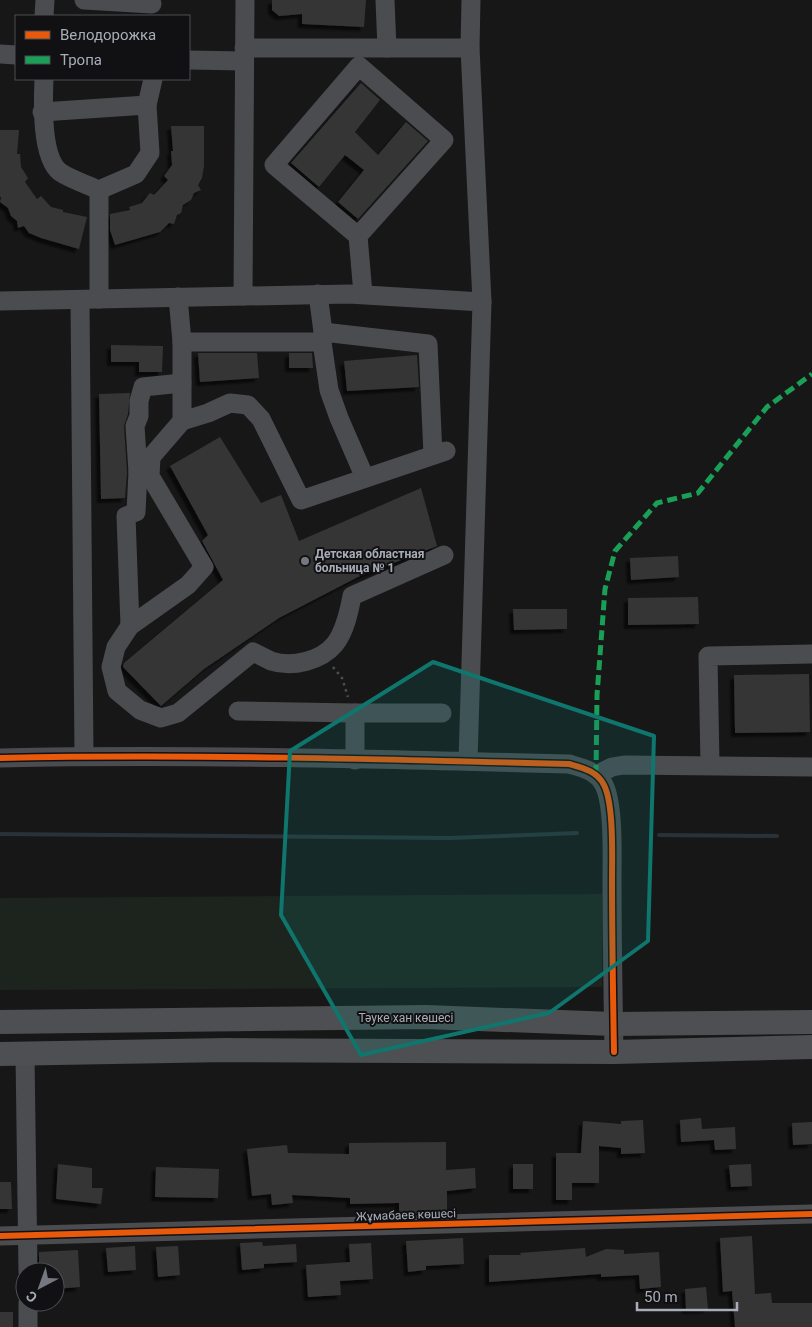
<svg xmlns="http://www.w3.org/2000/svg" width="812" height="1327" font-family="Roboto,sans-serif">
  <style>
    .green { fill: #1d241e }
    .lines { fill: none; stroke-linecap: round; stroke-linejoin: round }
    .stream { stroke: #2a3239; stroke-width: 4 }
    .building { fill: #353536; filter: url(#shadow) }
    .path { stroke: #4d4e52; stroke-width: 2.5; stroke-dasharray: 2.5 4; stroke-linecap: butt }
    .minor { stroke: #4b4c50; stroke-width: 19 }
    .major { stroke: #4d4f52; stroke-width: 24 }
    .quiet { stroke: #1a9f57; stroke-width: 5; stroke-dasharray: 10 5; stroke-linecap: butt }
    .cycleway-casing { stroke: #111113; stroke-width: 9 }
    .cycleway { stroke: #e8590c; stroke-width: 6 }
    .marked { fill: #0f766e; fill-opacity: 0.2; stroke: #0f766e; stroke-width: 4; stroke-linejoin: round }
    .poi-dot { fill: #757880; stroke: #111113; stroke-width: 2 }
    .labels { text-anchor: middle; stroke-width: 4; stroke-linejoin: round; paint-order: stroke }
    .poi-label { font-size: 12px; font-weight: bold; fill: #a8adb8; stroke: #111113; text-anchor: start }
    .street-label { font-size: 12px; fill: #a8adb8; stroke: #111113 }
  </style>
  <defs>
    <filter id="shadow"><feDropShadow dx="-4" dy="4" stdDeviation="1" flood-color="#0009"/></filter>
  </defs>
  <rect width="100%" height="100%" fill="#171717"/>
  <polygon class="green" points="602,894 602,987 0,990 0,898"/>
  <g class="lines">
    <g class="stream">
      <polyline points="0,834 450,838 577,833"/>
      <polyline points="659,835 777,836"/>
    </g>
  </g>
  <g class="building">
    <polygon points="272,0 366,0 364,27 302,24 302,14 279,16 272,10"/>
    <polygon points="361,83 380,100 355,132 378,155 406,122 428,141 358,219 338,202 364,170 345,155 319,187 291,163"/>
    <polygon points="171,126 204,126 204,166 202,178 198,185 201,190 194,193 191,200 183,205 181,213 177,215 174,224 169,223 160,232 115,245 110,230 110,214 130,210 129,207 142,203 150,193 154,195 168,180 164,176 172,165 171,151 173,151"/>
    <polygon points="0,130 19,130 17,154 20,154 21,167 28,178 25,182 37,199 41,196 51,207 63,210 63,212 87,217 79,249 41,238 29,233 24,226 18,228 17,221 11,216 8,208 0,202 1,198 0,196"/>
    <polygon points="111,345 163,346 162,372 139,372 139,362 111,362"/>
    <polygon points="198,353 257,353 259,378 200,382"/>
    <polygon points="289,353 312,353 313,368 289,368"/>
    <polygon points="417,355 419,387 347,391 344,361"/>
    <polygon points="130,393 128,414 124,426 127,472 125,498 101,499 99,394"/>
    <polygon points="220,437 261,503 281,495 299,541 421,488 437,546 358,577 279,618 204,669 161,706 123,667 124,663 223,580 202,541 208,535 170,466"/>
    <polygon points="678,556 679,577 631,580 630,558"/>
    <polygon points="698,597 699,624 628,625 628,598"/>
    <polygon points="513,609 567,609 567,629 514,630"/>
    <polygon points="809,674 810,732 735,733 734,675"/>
    <polygon points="701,1118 702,1129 735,1127 736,1149 715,1150 714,1140 681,1142 680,1120"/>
    <polygon points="643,1120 645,1153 621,1154 621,1148 599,1146 599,1183 572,1183 572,1200 556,1200 556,1153 581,1153 583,1121 621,1124 621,1121"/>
    <polygon points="812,1122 812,1144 793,1145 792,1123"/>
    <polygon points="446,1142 446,1170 475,1168 476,1188 447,1191 447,1213 399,1214 399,1203 350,1204 350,1198 292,1195 293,1203 272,1205 271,1194 252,1196 247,1149 287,1145 288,1153 349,1154 349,1143"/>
    <polygon points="58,1164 92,1168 92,1188 103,1188 101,1204 56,1199"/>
    <rect x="513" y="1164" width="20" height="25"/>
    <polygon points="751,1164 752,1186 731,1187 729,1165"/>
    <polygon points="156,1167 219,1169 218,1198 155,1197"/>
    <polygon points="0,1182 11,1182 12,1209 0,1209"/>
    <polygon points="752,1236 755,1294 771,1293 772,1303 812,1303 812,1327 735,1327 732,1291 723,1292 720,1238"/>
    <polygon points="463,1238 464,1264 426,1266 426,1270 408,1272 406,1241"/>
    <polygon points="262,1242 263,1246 296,1244 297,1262 264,1264 264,1268 242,1270 240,1243"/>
    <polygon points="371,1243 373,1279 340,1281 341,1295 308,1297 306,1265 350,1262 349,1244"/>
    <polygon points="135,1246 136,1270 108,1272 106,1248"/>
    <polygon points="178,1246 180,1275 158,1277 156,1247"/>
    <polygon points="585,1248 586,1257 606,1249 624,1250 624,1254 659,1252 661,1287 640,1289 639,1275 601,1277 601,1274 489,1282 489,1255 521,1255 520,1253"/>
    <polygon points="78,1250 80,1287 55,1289 55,1272 39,1272 39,1252"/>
    <polygon points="706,1287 708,1309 686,1310 685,1289"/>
    <rect x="0" y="1312" width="13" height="15"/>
  </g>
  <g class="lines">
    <polyline class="path" points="333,667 342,678 348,697"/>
    <g class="minor">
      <polyline points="84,0 152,4"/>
      <polyline points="385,0 387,48"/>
      <polyline points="44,16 45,0"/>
      <polyline points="244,48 470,48"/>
      <polyline points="0,54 16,55"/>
      <polyline points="189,60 244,61"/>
      <path d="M44 79C43 102 41 157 60 172 70 179 88 185 99 190L136 174 150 153 147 105 153 79"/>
      <polyline points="42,112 147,105"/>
      <polyline points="358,236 274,165 359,66 444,140 358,236 363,294"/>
      <polyline points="243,296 245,0"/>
      <polyline points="178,297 182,342 322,342 323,332 318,294"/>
      <polyline points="99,299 99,190"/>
      <polyline points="80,300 84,756"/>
      <polyline points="0,301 349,294 482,302"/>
      <polyline points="323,332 428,344 433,455"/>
      <path d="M182 342V421L151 457 150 476 204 567 188 585 130 626 116 647 111 667 117 691 140 710 161 718 178 713 253 652C259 655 265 658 271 661 292 668 321 661 335 644 345 631 349 612 352 596L444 555"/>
      <polyline points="322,342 329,390 339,418 365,478"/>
      <polyline points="182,421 208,413 230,403 248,405 261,419 301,500 446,451"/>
      <polyline points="138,472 135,426 139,416 139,401 143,387 182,383"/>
      <polyline points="130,626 126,516 136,512 138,472 149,460"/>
      <polyline points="238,711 355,713"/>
      <path d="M0 758C189 754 380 759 569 764 583 768 597 771 604 785 614 805 612 856 612 880 612 937 613 994 614 1052"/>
      <polyline points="355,760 355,713 442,713"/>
      <polyline points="468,761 482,302 470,48 471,0"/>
      <polyline points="710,765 708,656 812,654"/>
      <polyline points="596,775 612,767 624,765 812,767"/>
      <polyline points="25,1054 28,1272"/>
      <polyline points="0,1236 812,1214"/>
      <polyline points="28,1302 28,1327"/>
    </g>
    <g class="major">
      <polyline points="0,1022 426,1017 613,1024 812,1022"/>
      <polyline points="0,1054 227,1050 614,1052 812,1047"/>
    </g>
    <polyline class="quiet" points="596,775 597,695 605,589 615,551 657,503 698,493 767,407 812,374"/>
    <g class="cycleway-casing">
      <g id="cycleway">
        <path d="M0 758C189 754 380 759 569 764 583 768 597 771 604 785 614 805 612 856 612 880 612 937 613 994 614 1052"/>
        <polyline points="0,1236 812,1214"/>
      </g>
    </g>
    <use href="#cycleway" class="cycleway"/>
  </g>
  <path class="marked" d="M433 662 654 736 648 941 549 1013 361 1055 281 915 290 751Z"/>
  <circle class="poi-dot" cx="305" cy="561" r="5"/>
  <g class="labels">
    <g class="poi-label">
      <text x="315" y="558">Детская областная<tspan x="315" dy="14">больница № 1</tspan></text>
    </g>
    <g class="street-label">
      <text x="406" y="1022">Тәуке хан көшесі</text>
      <text transform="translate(406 1215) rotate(-2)" y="4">Жұмабаев көшесі</text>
    </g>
  </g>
  <rect x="15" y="15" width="175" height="65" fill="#111113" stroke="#4d4f55"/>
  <rect x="25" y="31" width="25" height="8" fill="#e8590c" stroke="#4d4f55"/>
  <text x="60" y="40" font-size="15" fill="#a8adb8">Велодорожка</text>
  <rect x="25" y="56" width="25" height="8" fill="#1a9f57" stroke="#4d4f55"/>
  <text x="60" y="65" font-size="15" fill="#a8adb8">Тропа</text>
  <g transform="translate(40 1287) rotate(221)"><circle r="24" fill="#111113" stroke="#4d4f55"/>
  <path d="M0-4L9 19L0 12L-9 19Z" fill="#757880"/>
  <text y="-8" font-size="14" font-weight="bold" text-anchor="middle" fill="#a8adb8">С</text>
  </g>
  <path d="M637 1302v8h100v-8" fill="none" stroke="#a8adb8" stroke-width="2.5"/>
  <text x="644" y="1302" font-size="15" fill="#a8adb8" stroke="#111113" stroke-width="4" paint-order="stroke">50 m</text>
</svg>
